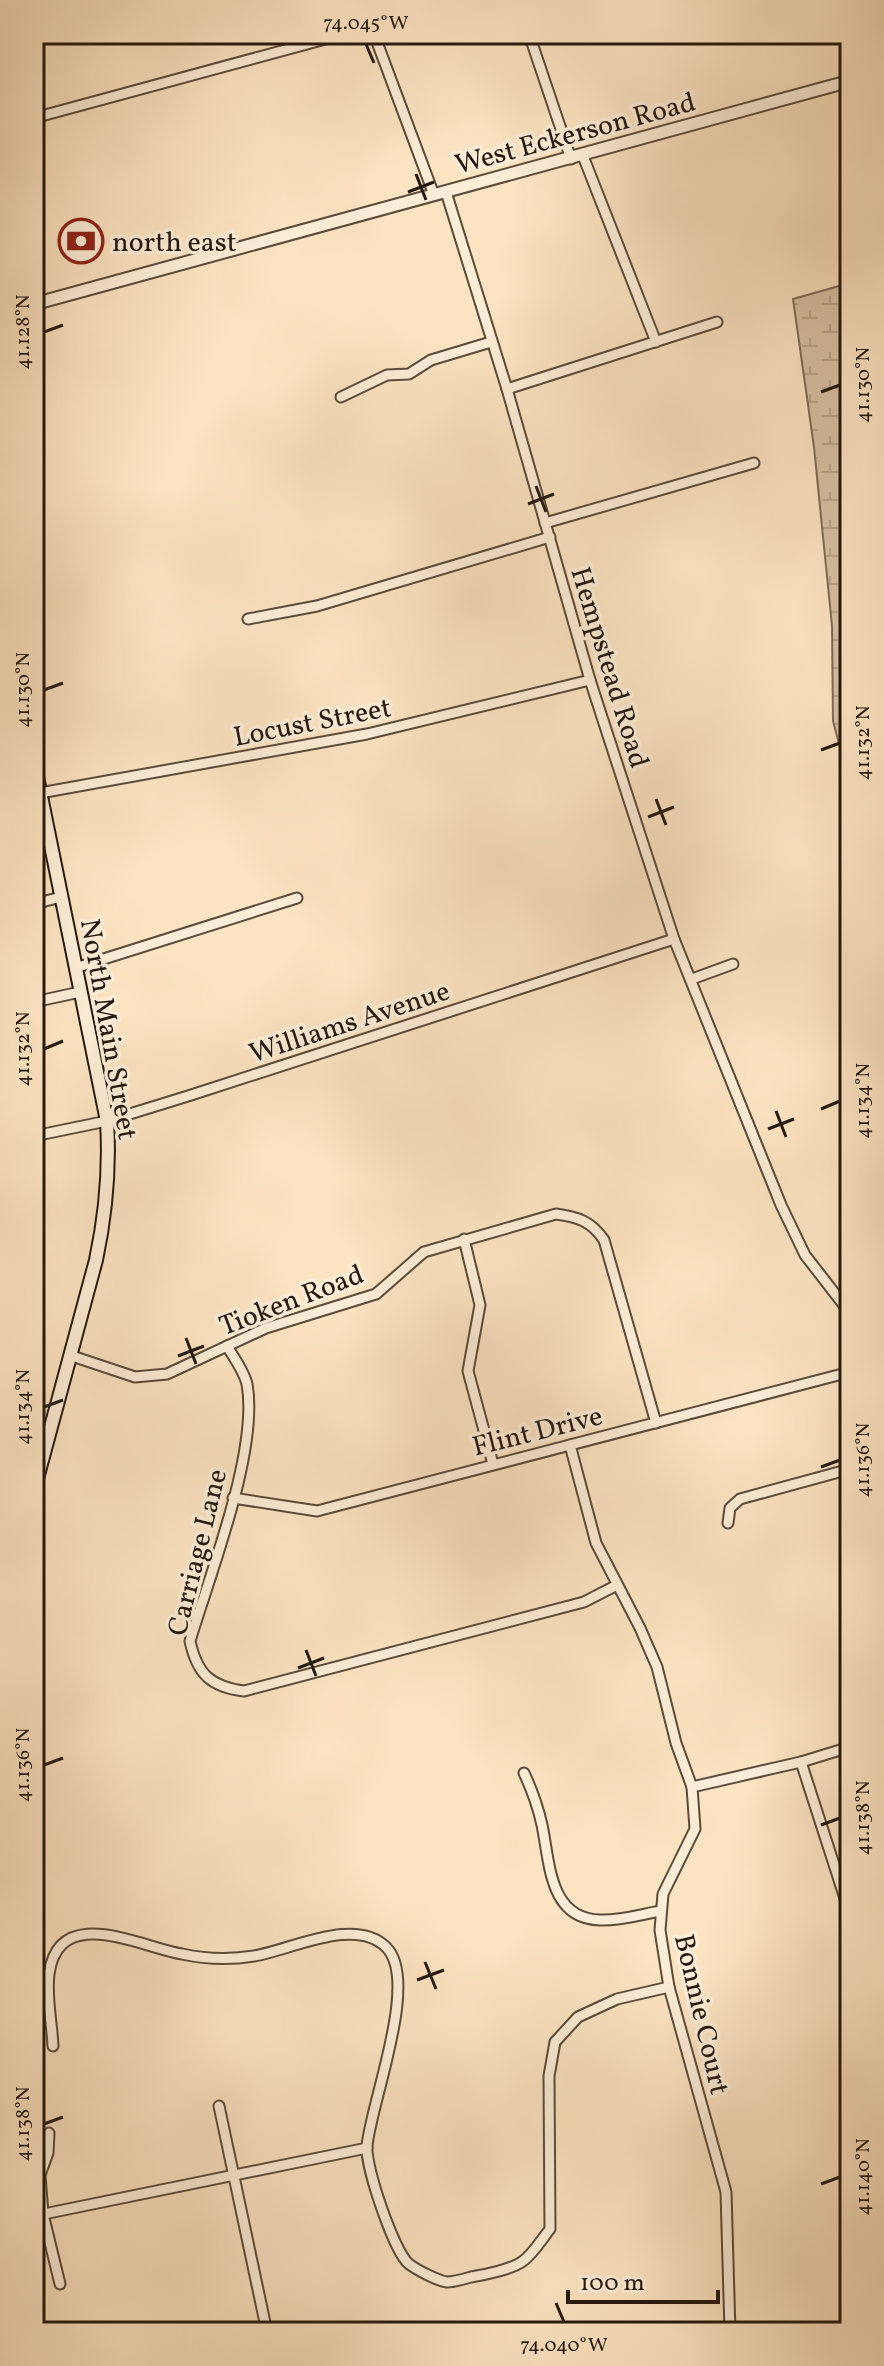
<svg xmlns="http://www.w3.org/2000/svg" width="884" height="2366" font-family="Vollkorn,serif">
  <style>
    .wetland { fill: url(#wetland-marsh); stroke: #7e6c58; stroke-width: 2 }
    .lines { fill: none; stroke-linecap: round; stroke-linejoin: round }
    .minor-casing { stroke: #5a4b3b; stroke-width: 13 }
    .tertiary-casing { stroke: #5a4b3b; stroke-width: 15 }
    .secondary-casing { stroke: #24180e; stroke-width: 16 }
    .minor { stroke: #fdedd7; stroke-width: 9 }
    .tertiary { stroke: #fdedd7; stroke-width: 11 }
    .secondary { stroke: #fdedd7; stroke-width: 12 }
    .ticks { fill: none; stroke: #24180e; stroke-width: 3 }
    .labels { text-anchor: middle; stroke-width: 7; stroke-linejoin: round; paint-order: stroke }
    .street-label { font-size: 28px; fill: #24180e; stroke: #fdedd7 }
    .poi-label { font-size: 28px; fill: #24180e; stroke: #fdedd7; text-anchor: start }
    .neatline { fill: none; stroke: #24180e; stroke-width: 3 }
    .ticks-label { font-size: 20px; text-anchor: middle; fill: #24180e }
  </style>
  <defs>
    <pattern id="wetland-marsh" width="20" height="14" patternUnits="userSpaceOnUse" patternTransform="scale(2)"><rect width="20" height="14" fill="#d7c0a3"/><path d="M1 5h8M5 5V1M11 12h8M15 12V8" fill="none" stroke="#b8a48b"/></pattern>
  </defs>
  <rect width="100%" height="100%" fill="#fce3c1"/>
  <filter id="stains"><feTurbulence type="fractalNoise" baseFrequency=".0025" numOctaves="4"/><feColorMatrix values="0 0 0 0 .2 0 0 0 0 .09 0 0 0 0 .02 0 0 0 .5 -.17"/></filter>
  <radialGradient id="worn" r=".72"><stop offset=".6" stop-color="#630" stop-opacity="0"/><stop offset="1" stop-color="#630" stop-opacity=".3"/></radialGradient>
  <polygon class="wetland" points="850,277 850,785 833,721 832,626 814,447 793,299 839,286"/>
  <g class="lines">
    <g class="minor-casing">
      <g id="minor">
        <polyline points="374,34 434,195"/>
        <polyline points="529,34 571,159"/>
        <polyline points="34,118 344,34"/>
        <polyline points="583,156 656,342"/>
        <polyline points="446,192 507,389 590,680 674,939 781,1205 805,1255 850,1313"/>
        <polyline points="507,389 717,322"/>
        <polyline points="341,397 387,375 409,374 431,360 491,342"/>
        <polyline points="545,523 754,463"/>
        <polyline points="248,619 317,606 550,537"/>
        <polyline points="40,793 367,734 590,680"/>
        <polyline points="34,904 61,897"/>
        <polyline points="75,968 297,898"/>
        <polyline points="692,979 733,964"/>
        <polyline points="34,1002 80,992"/>
        <polyline points="34,1136 107,1121 188,1096 674,939"/>
        <polyline points="464,1239 480,1305 468,1371 493,1464"/>
        <path d="M227 1346C234 1358 244 1371 247 1384 259 1450 210 1574 190 1641 197 1674 211 1687 244 1691L584 1602 617 1585"/>
        <path d="M72 1356 135 1377 167 1374 266 1328 376 1294 424 1252 556 1214C578 1217 591 1221 604 1240L656 1423"/>
        <polyline points="570,1445 596,1543 640,1628 657,1667 676,1743 692,1787 695,1829 663,1894 660,1930 669,1987 726,2192 730,2332"/>
        <polyline points="233,1498 317,1511 850,1372"/>
        <polyline points="728,1523 730,1508 740,1499 850,1469"/>
        <polyline points="801,1762 850,1914"/>
        <path d="M524 1773C532 1790 538 1807 542 1825 550 1863 549 1919 600 1920 620 1921 642 1914 661 1911"/>
        <polyline points="692,1787 801,1762 850,1747"/>
        <path d="M53 2046C52 2023 46 1996 49 1974 59 1903 140 1947 182 1954 205 1959 230 1960 254 1956 291 1950 355 1916 386 1947 420 1980 371 2102 367 2146 365 2166 394 2252 409 2264 417 2270 438 2281 447 2282 454 2282 464 2279 471 2277 484 2275 513 2269 523 2261 533 2254 542 2239 550 2229L549 2076 555 2042 578 2017 617 1999 669 1987"/>
        <polyline points="219,2106 267,2332"/>
        <polyline points="49,2133 48,2153 40,2175 43,2214 60,2284"/>
        <polyline points="34,2216 367,2148"/>
      </g>
    </g>
    <g class="tertiary-casing">
      <polyline id="tertiary" points="34,304 850,81"/>
    </g>
    <g class="secondary-casing">
      <path id="secondary" d="M34 762 107 1121C110 1169 106 1213 96 1260L34 1490"/>
    </g>
    <use href="#minor" class="minor"/>
    <use href="#tertiary" class="tertiary"/>
    <use href="#secondary" class="secondary"/>
  </g>
  <path class="ticks" d="M366 44 374 63M416 174 426 200M408 192 434 182M44 332 63 325M821 392 840 385M536 486 546 512M528 504 554 494M44 690 63 683M821 750 840 743M656 799 666 825M648 817 674 807M44 1049 63 1041M821 1109 840 1101M776 1111 786 1137M768 1129 794 1119M186 1338 196 1364M178 1356 204 1346M44 1407 63 1400M821 1467 840 1460M306 1650 316 1676M298 1668 324 1658M44 1765 63 1758M821 1825 840 1818M425 1962 436 1989M417 1980 444 1970M44 2124 63 2117M821 2184 840 2177M556 2303 564 2322"/>
  <defs>
    <g id="bank-ring" transform="scale(2.3)"><circle r="9.5" fill="#fdedd7" stroke="#8f2418" stroke-width="1.5"/><path d="M-6-4H6V4H-6ZM0-2.3a2.3 2.3 0 1 0 0 4.6a2.3 2.3 0 1 0 0-4.6Z" fill="#8f2418"/></g>
  </defs>
  <g fill-rule="evenodd">
    <use href="#bank-ring" x="81" y="241"/>
  </g>
  <g class="labels">
    <g class="street-label">
      <text transform="translate(575 132) rotate(-15)" y="10">West Eckerson Road</text>
      <text transform="translate(611 667) rotate(73)" y="10">Hempstead Road</text>
      <text transform="translate(312 721) rotate(-11)" y="10">Locust Street</text>
      <text transform="translate(349 1021) rotate(-18)" y="10">Williams Avenue</text>
      <text transform="translate(110 1029) rotate(80)" y="10">North Main Street</text>
      <text transform="translate(291 1299) rotate(-21)" y="10">Tioken Road</text>
      <text transform="translate(537 1430) rotate(-14)" y="10">Flint Drive</text>
      <text transform="translate(196 1552) rotate(-76)" y="10">Carriage Lane</text>
      <text transform="translate(703 2014) rotate(77)" y="10">Bonnie Court</text>
    </g>
    <g class="poi-label">
      <text x="112" y="251">north east</text>
    </g>
  </g>
  <rect width="884" height="2366" fill="none" stroke="#fce3c1" stroke-width="88"/>
  <path d="M568 2290v12h150v-12" fill="none" stroke="#24180e" stroke-width="4"/>
  <text x="580" y="2290" font-size="24" fill="#24180e" stroke="#fdedd7" stroke-width="6" paint-order="stroke">100 m</text>
  <rect x="44" y="44" width="796" height="2278" class="neatline"/>
  <g class="ticks-label">
    <text x="366" y="29">74.045°W</text>
    <text transform="translate(22 332) rotate(-90)" y="7">41.128°N</text>
    <text transform="translate(862 385) rotate(-90)" y="7">41.130°N</text>
    <text transform="translate(22 690) rotate(-90)" y="7">41.130°N</text>
    <text transform="translate(862 743) rotate(-90)" y="7">41.132°N</text>
    <text transform="translate(22 1049) rotate(-90)" y="7">41.132°N</text>
    <text transform="translate(862 1101) rotate(-90)" y="7">41.134°N</text>
    <text transform="translate(22 1407) rotate(-90)" y="7">41.134°N</text>
    <text transform="translate(862 1460) rotate(-90)" y="7">41.136°N</text>
    <text transform="translate(22 1765) rotate(-90)" y="7">41.136°N</text>
    <text transform="translate(862 1818) rotate(-90)" y="7">41.138°N</text>
    <text transform="translate(22 2124) rotate(-90)" y="7">41.138°N</text>
    <text transform="translate(862 2177) rotate(-90)" y="7">41.140°N</text>
    <text x="564" y="2351">74.040°W</text>
  </g>
  <rect width="100%" height="100%" filter="url(#stains)"/>
  <rect width="100%" height="100%" fill="url(#worn)"/>
</svg>
